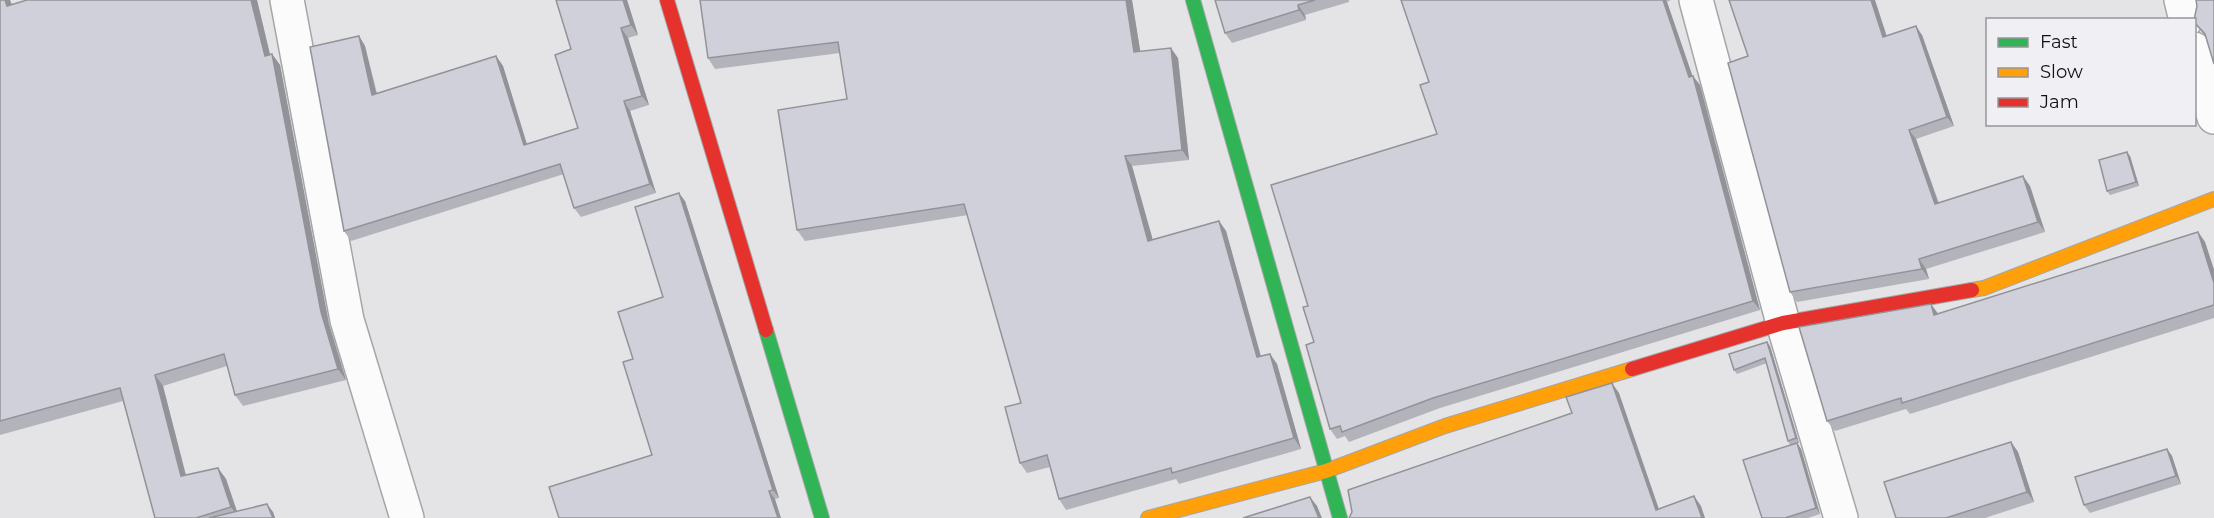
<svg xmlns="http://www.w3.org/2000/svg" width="2214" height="518" font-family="Montserrat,sans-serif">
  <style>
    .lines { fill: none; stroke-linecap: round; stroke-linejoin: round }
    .street-casing { stroke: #a6a6a8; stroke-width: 36 }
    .fast-casing { stroke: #a6a6a8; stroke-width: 16 }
    .slow-casing { stroke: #a6a6a8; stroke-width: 16 }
    .jam-casing { stroke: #a6a6a8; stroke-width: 16 }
    .street { stroke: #fbfbfb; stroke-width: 33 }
    .fast { stroke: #30b455; stroke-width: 14 }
    .slow { stroke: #ff9f0a; stroke-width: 14 }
    .jam { stroke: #e5322d; stroke-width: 14 }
    .wall { fill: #b3b3bb }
    .shaded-wall { fill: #929299 }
    .building { fill: #d0d0da; stroke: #929299; stroke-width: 1.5 }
  </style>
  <rect width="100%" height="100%" fill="#e4e4e6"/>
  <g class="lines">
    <g class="street-casing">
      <g id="street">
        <polyline points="287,0 347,320 407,518"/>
        <polyline points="1696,0 1783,323 1841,518"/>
        <polyline points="2181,0 2186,20"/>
        <polyline points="2194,49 2214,117"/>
      </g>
    </g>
    <g class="fast-casing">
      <g id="fast">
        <polyline points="1193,0 1340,518"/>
        <polyline points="766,330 822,518"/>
      </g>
    </g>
    <g class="slow-casing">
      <g id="slow">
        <polyline points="1972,290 1984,288 2214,199"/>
        <polyline points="1148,518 1326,471 1445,426 1632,369"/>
      </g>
    </g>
    <g class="jam-casing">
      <g id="jam">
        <polyline points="667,0 766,330"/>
        <polyline points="1632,369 1783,323 1972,290"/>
      </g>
    </g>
    <use href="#street" class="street"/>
    <use href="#fast" class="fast"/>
    <use href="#slow" class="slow"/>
    <use href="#jam" class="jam"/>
  </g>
  <g class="wall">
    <polygon points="0,0 10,0 12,4 257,0 270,55 272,54 280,65 329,324 346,380 243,406 235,395 227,366 163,386 186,475 218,468 226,479 237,511 273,512 275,518 155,518 123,401 0,435"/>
    <polygon points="627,0 638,35 628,38 649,105 630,111 656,193 581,217 574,208 564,174 351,241 344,231 359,36 365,46 377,93 496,56 503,66 527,144 578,128 571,49"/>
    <polygon points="700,0 1132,0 1140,51 1178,58 1189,160 1132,166 1152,240 1219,221 1226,231 1261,356 1270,354 1277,364 1301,449 1179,484 1176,479 1066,510 1059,499 1050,467 1027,473 1020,463 1021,403 968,215 805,241 797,230 847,99 840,53 715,69 708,58"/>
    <polygon points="1215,0 1349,0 1349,2 1305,15 1306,20 1232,43 1225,33"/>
    <polygon points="1401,0 1671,0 1667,2 1692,76 1700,85 1760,310 1440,408 1349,442 1345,436 1337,439 1330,429 1314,342 1308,306 1437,134 1429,82"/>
    <polygon points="2197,6 2206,37 2194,23"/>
    <polygon points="1922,35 1954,126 1916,139 1939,203 2030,186 2045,232 1926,269 1929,279 1797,302 1790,292 1748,56 1887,36"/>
    <polygon points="2130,156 2139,186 2110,195 2107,191"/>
    <polygon points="685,201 779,498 775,499 652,455 633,359 663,297"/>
    <polygon points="2198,232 2205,242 2214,270 2214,318 1910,414 1906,409 1835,431 1827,421 1938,314"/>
    <polygon points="1767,342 1770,346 1799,443 1797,443 1801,449 1820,514 1808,518 1762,518 1790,445 1788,441 1767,363 1737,374 1734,370"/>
    <polygon points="2011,442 2018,452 2034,502 1985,518 1896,518"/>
    <polygon points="2167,449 2172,456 2181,484 2090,513 2084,505"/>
  </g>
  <g class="shaded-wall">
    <polygon points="5,0 10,0 15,17 7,6"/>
    <polygon points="251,0 257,0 273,67 265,56"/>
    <polygon points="623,0 627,0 638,35 631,25"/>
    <polygon points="1126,0 1132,0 1142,62 1134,52"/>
    <polygon points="1663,0 1666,0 1667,2 1696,86 1693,76 1700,85 1760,310 1753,301 1689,77"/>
    <polygon points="1871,0 1875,0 1890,46 1883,37"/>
    <polygon points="1298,5 1305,15 1306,20 1299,10"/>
    <polygon points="1916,26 1922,35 1954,126 1947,117"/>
    <polygon points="621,28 628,38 649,105 642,96"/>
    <polygon points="359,36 365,46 379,105 372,95"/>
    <polygon points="1171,48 1178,58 1189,160 1182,150"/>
    <polygon points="272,54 280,65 329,324 346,380 338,369 321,312"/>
    <polygon points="496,56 503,66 530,155 524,145"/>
    <polygon points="624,101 630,111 656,193 650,184"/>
    <polygon points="1909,130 1916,139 1942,214 1935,204"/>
    <polygon points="2127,152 2130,156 2139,186 2136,182"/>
    <polygon points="1125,156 1132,166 1156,251 1148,241"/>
    <polygon points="2023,176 2030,186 2045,232 2038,222"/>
    <polygon points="679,193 685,201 779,498 773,490"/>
    <polygon points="1219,221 1226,231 1264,368 1257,357"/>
    <polygon points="2198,232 2205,242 2214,270 2214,283"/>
    <polygon points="1919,259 1926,269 1929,279 1922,269"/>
    <polygon points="1931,304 1939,315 1934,315"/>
    <polygon points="1767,342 1770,346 1799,443 1796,438"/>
    <polygon points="1270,354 1277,364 1301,449 1294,438"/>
    <polygon points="155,375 163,386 189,488 181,476"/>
    <polygon points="1612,383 1619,393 1662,518 1656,510"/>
    <polygon points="2011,442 2018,452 2034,502 2027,492"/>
    <polygon points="1797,443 1801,449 1820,514 1816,508"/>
    <polygon points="2167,449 2172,456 2181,484 2176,476"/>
    <polygon points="218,468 226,479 239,518 231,507"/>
    <polygon points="769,491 775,499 781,518 778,518"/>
    <polygon points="1694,496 1701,506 1705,518 1702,518"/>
    <polygon points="1310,497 1317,506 1322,518 1319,518"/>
    <polygon points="267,504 273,512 275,518 273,518"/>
  </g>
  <g class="building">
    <polygon points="0,0 5,0 7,6 27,0 251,0 265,56 272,54 321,312 338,369 235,395 224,354 155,375 181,476 218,468 231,507 196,518 155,518 120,388 0,421"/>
    <polygon points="556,0 623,0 631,25 621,28 642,96 624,101 650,184 574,208 560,164 344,231 310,47 359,36 372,95 496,56 524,145 578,128 555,55 571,49"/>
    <polygon points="700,0 1126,0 1134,52 1171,48 1182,150 1125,156 1148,241 1219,221 1257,357 1270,354 1294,438 1172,473 1171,468 1059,499 1047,455 1020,463 1005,407 1021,403 964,204 797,230 778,110 847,99 838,42 708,58"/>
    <polygon points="1215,0 1315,0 1298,5 1299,10 1225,33"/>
    <polygon points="1401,0 1663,0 1689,77 1693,76 1753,301 1433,398 1342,432 1340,426 1330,429 1306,345 1314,342 1303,307 1308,306 1271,185 1437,134 1420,85 1429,82"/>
    <polygon points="1729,0 1871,0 1883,37 1916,26 1947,117 1909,130 1935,204 2023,176 2038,222 1919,259 1922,269 1790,292 1728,63 1748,56"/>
    <polygon points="2196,0 2214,0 2214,64 2205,34 2194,22 2194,20 2197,6"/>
    <polygon points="2127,152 2136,182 2107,191 2099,160"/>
    <polygon points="679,193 773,490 769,491 778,518 559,518 549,487 652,455 623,362 633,359 618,312 663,297 635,207"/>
    <polygon points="2198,232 2214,283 2214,305 1902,403 1901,398 1827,421 1799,327 1931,304 1934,315"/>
    <polygon points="1767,342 1796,438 1788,441 1765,358 1734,370 1729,354"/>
    <polygon points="1612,383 1656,510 1694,496 1702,518 1349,518 1352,512 1348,490 1572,413 1566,397"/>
    <polygon points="2011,442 2027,492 1946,518 1896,518 1884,482"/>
    <polygon points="1797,443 1816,508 1785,518 1762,518 1743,460"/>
    <polygon points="2167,449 2176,476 2084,505 2075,477"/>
    <polygon points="1310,497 1319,518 1243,518"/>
    <polygon points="267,504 273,518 209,518"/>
  </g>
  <rect x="1986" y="18" width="210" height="108" fill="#f0f0f4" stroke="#97979a" stroke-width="1.5"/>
  <rect x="1998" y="38" width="30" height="9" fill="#30b455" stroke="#97979a" stroke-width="1.5"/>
  <text x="2040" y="48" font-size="18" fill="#111112">Fast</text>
  <rect x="1998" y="68" width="30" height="9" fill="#ff9f0a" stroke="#97979a" stroke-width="1.5"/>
  <text x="2040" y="78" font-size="18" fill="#111112">Slow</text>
  <rect x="1998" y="98" width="30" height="9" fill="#e5322d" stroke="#97979a" stroke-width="1.5"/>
  <text x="2040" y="108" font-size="18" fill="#111112">Jam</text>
</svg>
